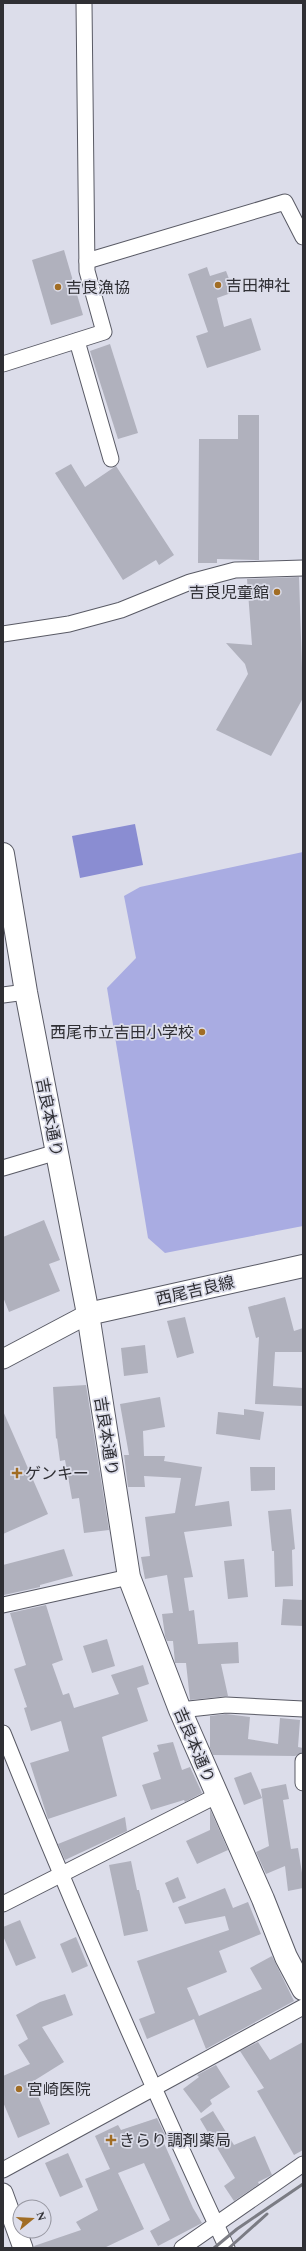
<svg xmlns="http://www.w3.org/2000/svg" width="306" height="2251" font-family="Spectral,'Noto Sans JP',serif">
<rect width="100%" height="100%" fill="#dcddea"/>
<path fill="#a9ace2" d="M303,852V1226L165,1253L148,1238L107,988L136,958L124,896L140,887Z"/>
<path fill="#8a8dd2" d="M135,824L143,865L80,878L72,836Z"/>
<g fill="#b0b1bd">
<path d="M64,250L83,315L51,325L32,260Z"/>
<path d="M207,267L210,276L226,271L234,292L217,298L224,327L251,318L261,350L207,368L196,336L208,332L188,274Z"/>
<path d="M110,344L138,433L118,439L90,351Z"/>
<path d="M238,415H259V560L217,559V563H198L199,439H238Z"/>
<path d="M71,464L85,487L116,466L174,555L159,565L156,560L123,580L55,473Z"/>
<path d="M299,577L303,698L271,756L216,730L248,674L245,664L226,643L252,645L247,579Z"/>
<path d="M44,1220L60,1260L49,1264L60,1291L9,1312L3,1297V1237Z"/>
<path d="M285,1297L294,1331L303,1328V1352H275L273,1386L303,1388V1406L255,1404L259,1337L256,1338L248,1307Z"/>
<path d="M185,1317L194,1353L177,1358L167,1321Z"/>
<path d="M145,1345L148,1373L124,1376L121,1348Z"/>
<path d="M86,1385L109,1530L84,1533L79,1498L72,1499L65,1460L60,1461L57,1438L56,1439L53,1387Z"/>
<path d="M160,1397L165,1427L143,1431L144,1456H165L164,1461L202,1467L195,1506L229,1501L232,1526L184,1532L193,1577L184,1578L189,1611L194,1610L198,1644L238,1642L239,1663L221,1664L228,1696L190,1700L186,1663H175L173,1641H167L165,1636L162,1614L173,1613L167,1575L145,1579L141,1557L150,1556L145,1517L175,1513L181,1478L144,1476L145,1487H128L124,1455H129L120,1404Z"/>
<path d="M244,1409L264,1412L260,1440L216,1434L218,1412L244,1415Z"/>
<path d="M3,1411L48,1514L3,1534Z"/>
<path d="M250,1467H275V1490L251,1491Z"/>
<path d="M291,1509L295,1549L292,1550L293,1586L275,1587L274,1551H272L268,1511Z"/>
<path d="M64,1549L73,1576L40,1585V1587L4,1595L3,1565Z"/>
<path d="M244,1559L248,1597L228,1599L224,1561Z"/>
<path d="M283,1599L303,1600V1626L281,1625Z"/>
<path d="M46,1605L63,1660L52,1664L63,1695L69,1693L74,1708L119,1694L111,1675L143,1665L149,1684L137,1688L148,1721L102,1737L117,1796L48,1819L30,1763L69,1751L61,1721L31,1731L24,1708L27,1707L14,1669L26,1665L10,1613Z"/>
<path d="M107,1639L115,1666L92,1673L83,1646Z"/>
<path d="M226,1714L250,1717L248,1739L278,1744L280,1718L300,1720L298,1747L303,1748V1752L295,1756L213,1755L210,1748V1716Z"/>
<path d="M173,1742L182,1770L190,1767L202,1793L185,1802L184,1800L151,1810L142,1785L161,1779L153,1753L159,1751L157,1745Z"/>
<path d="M251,1772L262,1798L244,1805L234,1778Z"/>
<path d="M286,1784L289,1799L283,1800L291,1849L298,1848L303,1879V1888L288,1891L285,1866L266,1874L256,1852L269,1846L261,1789Z"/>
<path d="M210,1809L228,1850L197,1864L186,1841L210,1830Z"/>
<path d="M125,1817L127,1831L65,1860L58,1844Z"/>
<path d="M131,1861L137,1890H139L148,1931L124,1936L109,1865Z"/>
<path d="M178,1877L186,1898L173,1903L165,1883Z"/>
<path d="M225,1888L233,1908L248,1902L261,1934L219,1951L227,1972L187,1988L199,2016L262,1989L250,1968L272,1956L294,2001L206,2049L194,2019L147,2039L139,2019L155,2013L137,1961L229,1930L225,1916L185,1924L178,1907Z"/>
<path d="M20,1920L36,1958L16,1966L3,1936V1927Z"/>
<path d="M76,1937L88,1966L72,1973L60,1944Z"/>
<path d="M65,1994L73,2015L42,2027L64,2062L32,2082L50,2124L18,2138L3,2102V2076L30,2064L18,2045L28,2039L16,2015L40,2002Z"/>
<path d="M258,2042L270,2060L303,2042V2150L294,2155L257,2091L264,2088L240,2051Z"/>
<path d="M216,2065L230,2087L210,2100L212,2104L201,2113L183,2089L199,2077L197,2075Z"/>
<path d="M213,2111L234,2145L255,2136L272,2175L258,2182L259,2184L234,2201L224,2186L235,2178L200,2119Z"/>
<path d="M157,2118L167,2139L163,2141L193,2208L202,2223L158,2246L150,2231L170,2220L144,2163L118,2173L144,2229L104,2248H35L34,2246L81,2230L76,2222L98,2210L85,2179L110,2169L95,2136L118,2125L121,2130Z"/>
<path d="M68,2153L83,2187L60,2197L45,2163Z"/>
</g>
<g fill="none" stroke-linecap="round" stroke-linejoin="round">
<g stroke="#595a65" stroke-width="17">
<g id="minor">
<path d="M87,261L285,202L303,237"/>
<path d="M77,341L111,459"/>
<path d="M3,364L104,332L87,271L84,3"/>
<path d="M3,634L69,624L121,610L190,582L235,570L303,568"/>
<path d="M3,995L26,992"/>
<path d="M3,1168L57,1152"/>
<path d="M3,1605L129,1577"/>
<path d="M180,1710L226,1705L303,1709"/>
<path d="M3,1733C73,1907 148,2078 227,2248"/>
<path d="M303,1761V1783"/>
<path d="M3,1904L216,1796"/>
<path d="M3,2170L303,2007"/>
<path d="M182,2248L303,2164"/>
</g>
</g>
<g stroke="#595a65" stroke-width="21">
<g id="tertiary">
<path d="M3,1359L88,1314"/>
<path d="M3,2193L23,2248"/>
</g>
</g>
<g stroke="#595a65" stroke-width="24">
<path id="primary" d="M88,1314L303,1266"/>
</g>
<g stroke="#595a65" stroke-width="24">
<path id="trunk" d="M3,854L26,992L88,1314L129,1577L180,1710L263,1899L286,1957L303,1989"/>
</g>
<use href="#minor" stroke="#fff" stroke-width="15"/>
<use href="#tertiary" stroke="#fff" stroke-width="19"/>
<use href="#primary" stroke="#fff" stroke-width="22"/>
<use href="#trunk" stroke="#fff" stroke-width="22"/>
<g stroke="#7b7c84" stroke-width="3">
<path d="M214,2248L237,2229L303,2184"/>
<path d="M229,2248L267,2214"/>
</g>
</g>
<g fill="#a16d24" stroke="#dcddea" stroke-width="1.5">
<circle cx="218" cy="285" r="4"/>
<circle cx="58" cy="287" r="4"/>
<circle cx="277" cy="592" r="4"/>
<circle cx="202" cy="1032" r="4"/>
<path d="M15 1467h4v4h4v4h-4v4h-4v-4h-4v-4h4z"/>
<circle cx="19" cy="2089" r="4"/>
<path d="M109 2134h4v4h4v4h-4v4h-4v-4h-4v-4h4z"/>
</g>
<g text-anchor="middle" stroke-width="3.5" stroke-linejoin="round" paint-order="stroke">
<g font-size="16" fill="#2f2f34" stroke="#dcddea" text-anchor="start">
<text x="226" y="291">吉田神社</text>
<text x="66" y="293">吉良漁協</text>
<text x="269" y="598" text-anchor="end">吉良児童館</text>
<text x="194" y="1038" text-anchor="end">西尾市立吉田小学校</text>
<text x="25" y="1479">ゲンキー</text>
<text x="27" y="2095">宮崎医院</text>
<text x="119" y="2146">きらり調剤薬局</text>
</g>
<g font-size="16" fill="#2f2f34" stroke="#dcddea">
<text transform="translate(50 1117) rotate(79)" y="6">吉良本通り</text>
<text transform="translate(195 1290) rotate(-13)" y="6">西尾吉良線</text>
<text transform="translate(107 1436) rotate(81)" y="6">吉良本通り</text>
<text transform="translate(195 1745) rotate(67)" y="6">吉良本通り</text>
</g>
</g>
<rect width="306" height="2251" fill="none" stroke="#2f2f34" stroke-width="8"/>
<g transform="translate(32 2219) rotate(72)"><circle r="19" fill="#dcddea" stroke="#9797a1"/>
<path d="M0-3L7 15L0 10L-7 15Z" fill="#a16d24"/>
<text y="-6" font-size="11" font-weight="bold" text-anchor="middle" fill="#2f2f34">N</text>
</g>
</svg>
